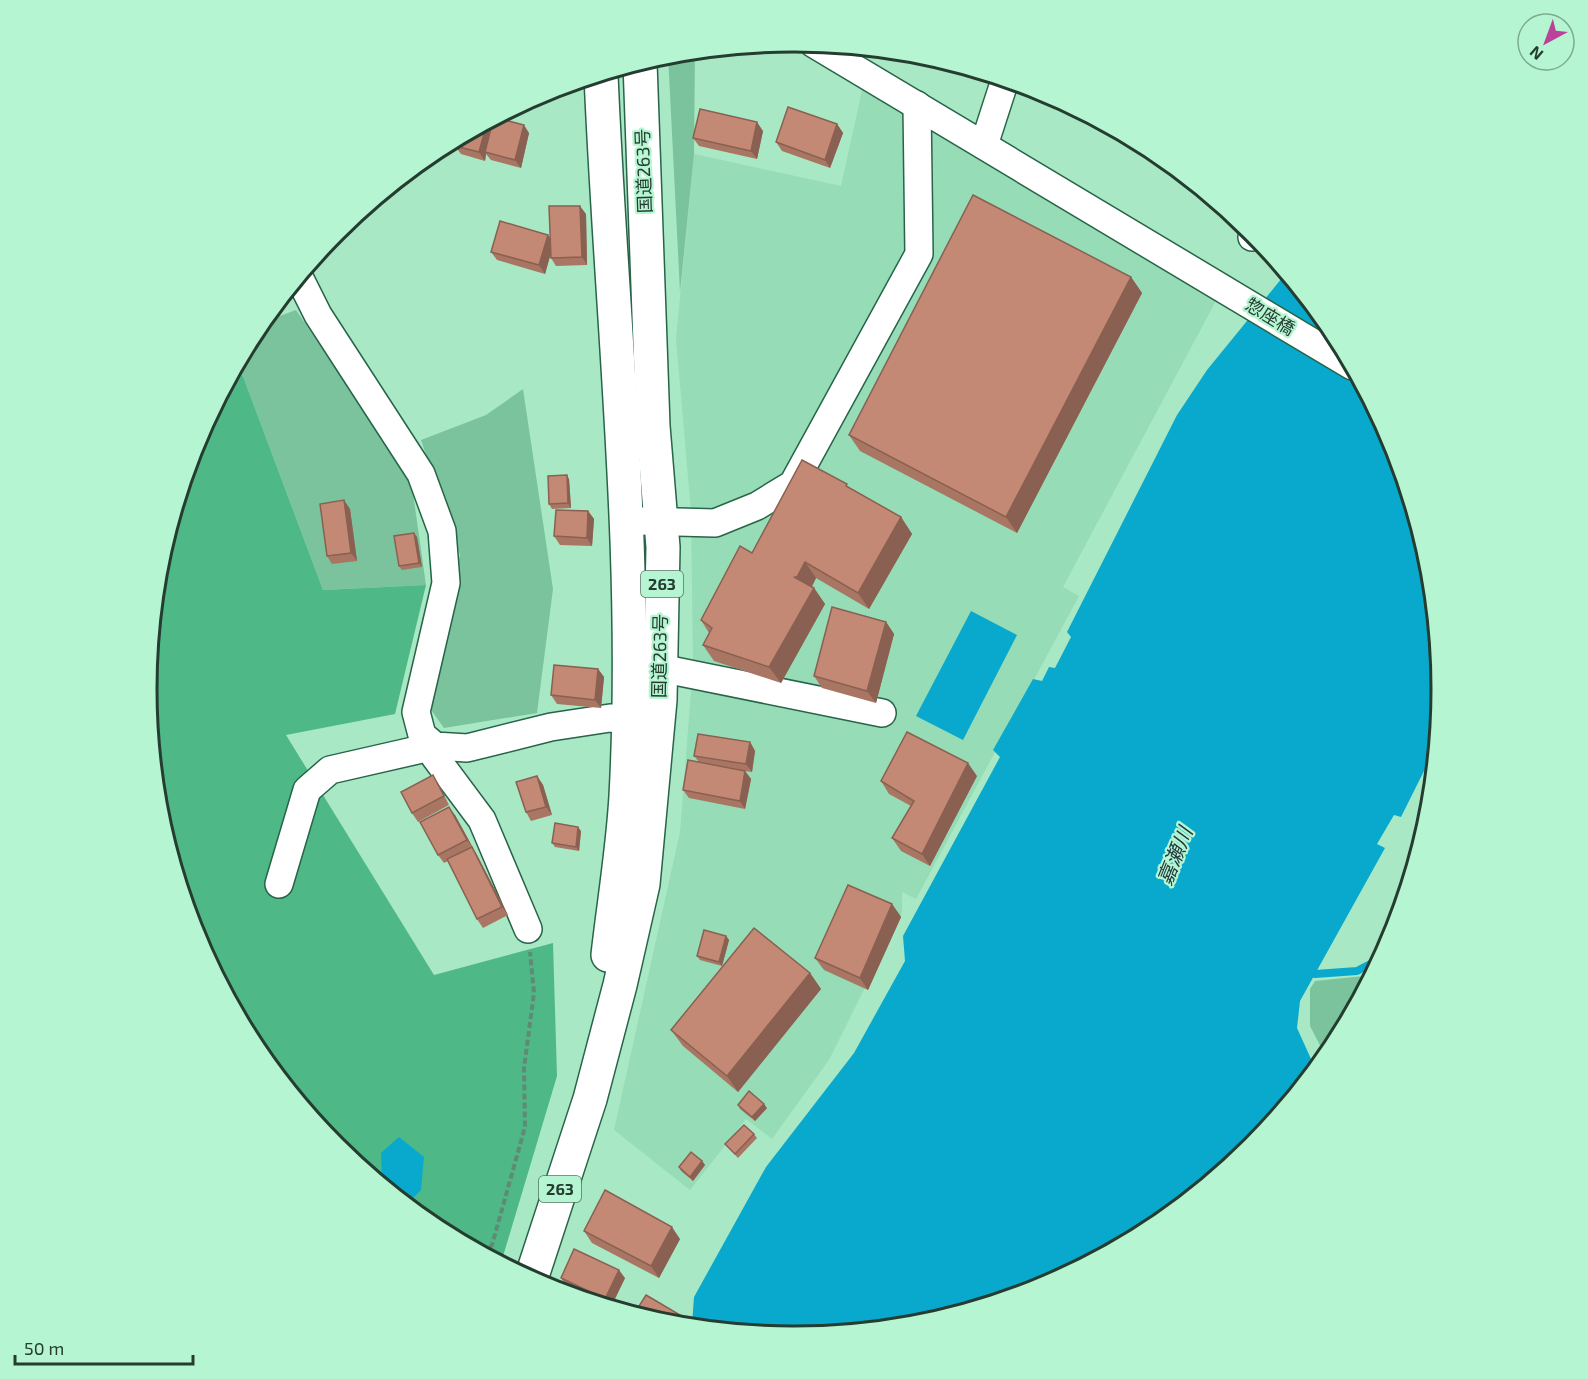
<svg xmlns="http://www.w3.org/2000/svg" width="1588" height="1379" font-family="'Exo 2','Noto Sans JP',sans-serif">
<rect width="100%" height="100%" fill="#a9e8c5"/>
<path fill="#96dcb6" d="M863,86L1217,299L1063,587L1079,596L916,899L902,892V913L829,1060L772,1139L746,1119L690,1190L614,1130L680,832L693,666L691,511L676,339L694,154L841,186Z"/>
<g fill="#7ac39d">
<path d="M695,52L694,154L680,292L668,54Z"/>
<path d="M296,310L411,479L426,585L323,590L238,363L261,323Z"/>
<path d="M523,389L553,589L537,713L444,728L426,703L460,555L421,440L486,415Z"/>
<path d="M1373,973L1332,1050L1326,1057L1310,1026V989L1315,981L1364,976Z"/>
</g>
<path fill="#4fb887" d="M238,363L323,590L426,585L395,714L286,735L434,975L553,943L557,1076L501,1263L434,1228L336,1147L255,1049L196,937L159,815L147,689L159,563L196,441Z"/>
<g fill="#09a9cd">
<path d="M1286,273L1333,330L1392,442L1429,564L1441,690L1435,759L1429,761L1401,817L1394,815L1377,844L1385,848L1300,1001L1297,1028L1316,1070L1252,1148L1153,1228L1041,1288L920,1325L794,1337L690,1327L692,1324L694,1297L766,1167L854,1053L905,961L903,936L1000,757L993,750L1033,679L1042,681L1049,667L1055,668L1071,637L1067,632L1177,415L1207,370Z"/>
<path d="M971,611L1017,635L963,740L916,716Z"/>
<path d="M399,1137L424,1157L421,1190L412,1199L382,1185L381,1153Z"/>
</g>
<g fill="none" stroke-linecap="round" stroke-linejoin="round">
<g stroke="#09a9cd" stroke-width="8">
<path d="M1430,761L1434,769"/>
<path d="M1315,974L1357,971L1380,959"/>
</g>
<g stroke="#276448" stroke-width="30">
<g id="minor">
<path d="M814,44L1352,366"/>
<path d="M984,145L1005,80"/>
<path d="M1252,237L1254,234"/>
<path d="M299,277L318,315L421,474L442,531L446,583L416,712L422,735L435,746L467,748L551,727L610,718L628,720"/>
<path d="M640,521L715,523L757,506L793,484L919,254L917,105"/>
<path d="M660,668L882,713"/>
<path d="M279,884L307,790L330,770L435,746V757L482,820L528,929"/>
</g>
</g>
<g stroke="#276448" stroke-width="36">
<g id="highway">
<path d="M601,75C611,315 639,555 626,796C623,849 614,902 608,955"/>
<path d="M531,1279L590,1099L620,985L643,884L660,700L663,547L653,426L640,63"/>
</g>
</g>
<path stroke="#608a73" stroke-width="4" stroke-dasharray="6 3" stroke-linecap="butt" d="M484,1254L492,1245L525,1127L524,1068L534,993L530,952"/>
<use href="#minor" stroke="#fff" stroke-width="27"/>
<use href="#highway" stroke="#fff" stroke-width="33"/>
</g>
<g fill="#a97664">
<path d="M493,121L529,133L521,168L491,160L486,154L485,161L461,154L455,146Z"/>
<path d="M837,124L843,133L830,168L782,151L776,142Z"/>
<path d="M763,131L757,159L699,146L693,138Z"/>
<path d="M586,214L587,265L556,266L551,258L550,255L545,274L497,260L491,252L548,235L550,238Z"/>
<path d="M1131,277L1142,293L1017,533L860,451L849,435Z"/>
<path d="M569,479L571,508L552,509L549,504Z"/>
<path d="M850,488L901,517L912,534L869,609L816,578L812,587L814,588L825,604L781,683L714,661L703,645L709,633L701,620L752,553Z"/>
<path d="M350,509L357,561L332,564L327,556Z"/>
<path d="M588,511L594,519L592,546L560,545L554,536Z"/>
<path d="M417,537L422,567L402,570L399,566Z"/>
<path d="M886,622L894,634L876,703L822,688L814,676Z"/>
<path d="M598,669L604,677L601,708L557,704L551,695Z"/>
<path d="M750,742L755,751L752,772L745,771L751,779L745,809L689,798L683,790L699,762L694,756Z"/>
<path d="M537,776L543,785L552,815L531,821L526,812Z"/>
<path d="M977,776L930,866L901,851L892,838L911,806L889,794L881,781Z"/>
<path d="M438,783L449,805L418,822L412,813Z"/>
<path d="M455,815L473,848L477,855L508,915L483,928L477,919L448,861L444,863L438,855Z"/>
<path d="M581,831L579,851L555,847L552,843Z"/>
<path d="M892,904L901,917L868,990L824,970L815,958Z"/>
<path d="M726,936L729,940L722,966L700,960L697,956Z"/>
<path d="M810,973L821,989L738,1092L683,1046L671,1030Z"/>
<path d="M738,1105L767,1108L755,1121L740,1109Z"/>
<path d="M754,1134L757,1138L738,1158L725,1144Z"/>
<path d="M702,1161L705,1165L693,1181L681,1171L679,1167Z"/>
<path d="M584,1231L680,1239L659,1278L592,1243Z"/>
<path d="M561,1278H625L611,1307L566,1286Z"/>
</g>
<g fill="#896051">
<path d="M492,120L495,124L485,152L486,154L485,161L479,152L487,123Z"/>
<path d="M757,122L763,131L757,159L751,151Z"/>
<path d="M837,124L843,133L830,168L825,160Z"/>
<path d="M524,125L529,133L521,168L515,160Z"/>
<path d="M580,206L586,214L587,265L582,257Z"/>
<path d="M548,235L554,243L545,274L539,265Z"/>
<path d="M1131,277L1142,293L1017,533L1006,517Z"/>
<path d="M567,475L569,479L571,508L568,503Z"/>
<path d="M344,500L350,509L357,561L351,553Z"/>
<path d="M588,511L594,519L592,546L587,538Z"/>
<path d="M901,517L912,534L869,609L858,593Z"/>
<path d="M414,533L417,537L422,567L419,563Z"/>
<path d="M805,562L816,578L808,593L797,577Z"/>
<path d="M814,588L825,604L781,683L769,667Z"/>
<path d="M886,622L894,634L876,703L867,691Z"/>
<path d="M598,669L604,677L601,708L595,700Z"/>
<path d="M750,742L755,751L752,772L746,764Z"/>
<path d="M968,763L977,776L930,866L922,854Z"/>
<path d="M745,771L751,779L745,809L740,801Z"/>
<path d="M537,776L543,785L552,815L546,807Z"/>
<path d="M449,807L455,815L473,848L467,840Z"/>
<path d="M578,827L581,831L579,851L576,847Z"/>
<path d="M472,847L477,855L508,915L502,907Z"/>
<path d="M892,904L901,917L868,990L860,978Z"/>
<path d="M726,936L729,940L722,966L719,962Z"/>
<path d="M810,973L821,989L738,1092L727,1076Z"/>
<path d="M764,1104L767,1108L755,1121L752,1117Z"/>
<path d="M702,1161L705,1165L693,1181L690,1177Z"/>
<path d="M672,1227L680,1239L659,1278L651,1266Z"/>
<path d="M619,1270L625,1278L611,1307L605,1299Z"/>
<path d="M680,1315L686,1324L684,1326L674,1325Z"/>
</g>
<g fill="#c48974" stroke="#896051" stroke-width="1.5">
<path d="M788,107L837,124L825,160L776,142Z"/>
<path d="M700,109L757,122L751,151L693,138Z"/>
<path d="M497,118L524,125L515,160L485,152L493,120Z"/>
<path d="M487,123L479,152L455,146L457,139Z"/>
<path d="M973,195L1131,277L1006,517L849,435Z"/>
<path d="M549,206H580L582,257L551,258Z"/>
<path d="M500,221L548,235L539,265L491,252Z"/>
<path d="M802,460L847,484L846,486L901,517L858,593L805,562L797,577H794L814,588L769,667L703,645L712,628L701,620L740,546L752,553Z"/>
<path d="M567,475L568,503L549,504L548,476Z"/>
<path d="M344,500L351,553L327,556L320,504Z"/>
<path d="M556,510L588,511L587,538L554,536Z"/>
<path d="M414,533L419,563L399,566L394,536Z"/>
<path d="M832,607L886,622L867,691L814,676Z"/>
<path d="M554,665L598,669L595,700L551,695Z"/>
<path d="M907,732L968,763L922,854L892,838L914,801L881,781Z"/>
<path d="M698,734L750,742L746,764L694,756Z"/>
<path d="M688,760L745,771L740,801L683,790Z"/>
<path d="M433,775L444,796L412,813L401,792Z"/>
<path d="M537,776L546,807L526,812L516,782Z"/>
<path d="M449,807L467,840L438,855L420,822Z"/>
<path d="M555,823L578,827L576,847L552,843Z"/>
<path d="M472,847L502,907L477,919L447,859Z"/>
<path d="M848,885L892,904L860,978L815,958Z"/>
<path d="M754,928L810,973L727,1076L671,1030Z"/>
<path d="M704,930L726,936L719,962L697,956Z"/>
<path d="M749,1091L764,1104L752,1117L738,1105Z"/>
<path d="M744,1125L754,1134L735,1154L725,1144Z"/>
<path d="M691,1152L702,1161L690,1177L679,1167Z"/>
<path d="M605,1190L672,1227L651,1266L584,1231Z"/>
<path d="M574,1249L619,1270L605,1299L561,1278Z"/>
<path d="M646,1295L680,1315L674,1325L667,1324L634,1314Z"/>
</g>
<g text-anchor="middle" stroke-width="4.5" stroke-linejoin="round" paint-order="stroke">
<g fill="#b6f5d2" stroke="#507461" stroke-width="1.5">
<rect x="641" y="571" width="42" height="26" rx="4.5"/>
<rect x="539" y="1176" width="42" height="26" rx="4.5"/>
</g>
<g font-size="16" font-weight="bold" fill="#243d30">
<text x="662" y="590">263</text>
<text x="560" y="1195">263</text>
</g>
<g font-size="18" fill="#243d30" stroke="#b6f5d2">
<text transform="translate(644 171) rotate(-92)" y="6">国道263号</text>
<text transform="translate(1270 317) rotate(31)" y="6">惣座橋</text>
<text transform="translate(660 656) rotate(-89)" y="6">国道263号</text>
</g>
<g font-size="20" font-style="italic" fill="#22383f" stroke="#b6f5d2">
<text transform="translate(1175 856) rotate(-68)" y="7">嘉瀬川</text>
</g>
</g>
<path d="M0 0H1588V1379H0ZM157 689a637 637 0 1 1 1274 0a637 637 0 1 1-1274 0Z" fill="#b6f5d2" fill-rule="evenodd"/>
<path fill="none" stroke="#243d30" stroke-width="3" d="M157 689a637 637 0 1 1 1274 0a637 637 0 1 1-1274 0Z"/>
<g transform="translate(1546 42) rotate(221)"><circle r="28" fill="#b6f5d2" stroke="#7cab91" stroke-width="1.5"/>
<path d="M0-4.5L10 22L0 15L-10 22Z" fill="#ba4399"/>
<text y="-9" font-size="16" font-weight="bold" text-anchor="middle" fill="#243d30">N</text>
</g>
<path d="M15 1355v9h178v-9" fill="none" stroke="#243d30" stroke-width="3"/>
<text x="24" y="1355" font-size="18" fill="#243d30" stroke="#b6f5d2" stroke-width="4.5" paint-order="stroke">50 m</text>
</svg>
